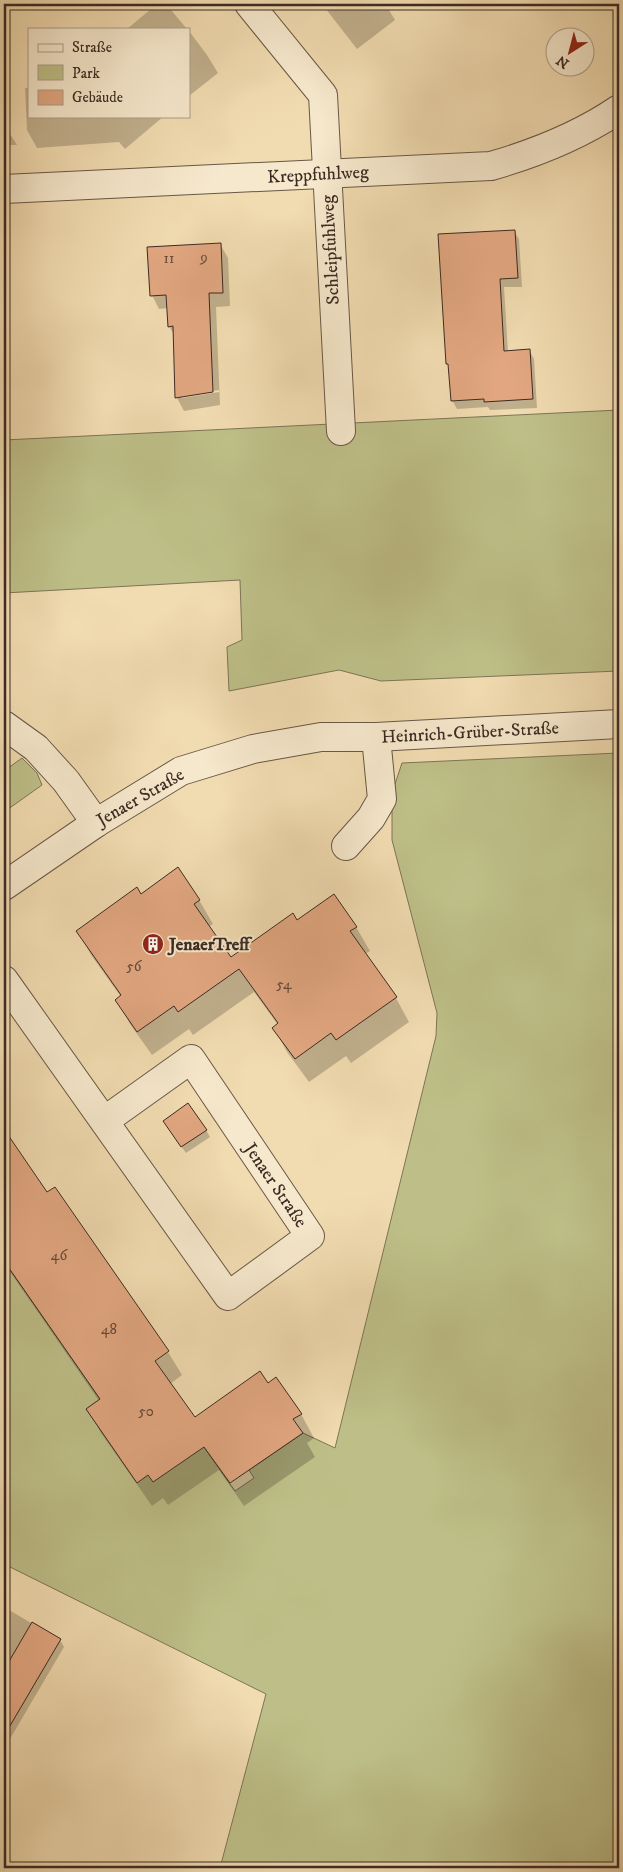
<svg xmlns="http://www.w3.org/2000/svg" width="623" height="1872" font-family="'IM FELL DW Pica',serif">
<rect width="100%" height="100%" fill="#f1dbb0"/>
<filter id="stains"><feTurbulence type="fractalNoise" baseFrequency=".004" numOctaves="4"/><feColorMatrix values="0 0 0 0 .2 0 0 0 0 .09 0 0 0 0 .02 0 0 0 .5 -.17"/></filter>
<radialGradient id="worn" r=".72"><stop offset=".6" stop-color="#630" stop-opacity="0"/><stop offset="1" stop-color="#630" stop-opacity=".3"/></radialGradient>
<g fill="#bebf88" stroke="#7d7556">
<path d="M619,410V671L381,681L339,670L229,691L227,647L242,640L240,580L4,593V440Z"/>
<path d="M619,753V1868H220L266,1694L4,1564V1261L100,1399L86,1409L137,1482L198,1439L235,1491L254,1478L249,1470L303,1433L335,1448L436,1036L437,1013L392,840V793L402,763Z"/>
<path d="M22,758L37,773L42,785L4,812V771Z"/>
</g>
<g fill="#0003" fill-rule="evenodd">
<path d="M157,4H166L187,29H127Z"/>
<path d="M322,4H388L386,5L395,20L357,49Z"/>
<path d="M189,31L207,55L218,73L189,96Z"/>
<path d="M25,88H29V116H164L125,149L119,142L37,148L27,130Z"/>
<path d="M4,128L10,134L17,145H4Z"/>
<path d="M514,231L519,239L522,287H504L508,352L529,350L534,359L537,408L490,410L488,407L457,409L452,400L450,368L447,363Z"/>
<path d="M220,244L228,258L230,306L216,307L220,405L184,411L177,398L174,335L169,326L168,308L159,309L152,295ZM219,390V392L182,398V396Z"/>
<path d="M141,895L199,900L213,924L208,927L231,959L297,921L356,927L370,951L365,954L396,998L409,1022L351,1063L346,1056L309,1082L287,1052L274,1028L278,1025L254,992L193,1035L189,1029L152,1055L130,1024L117,1000L121,997L91,955L78,931Z"/>
<path d="M168,1128L206,1130L210,1137L186,1153Z"/>
<path d="M10,1140L47,1194L54,1189L168,1352L182,1375L170,1384L194,1418L268,1385L301,1414L314,1438L307,1443L315,1457L244,1506L219,1470L168,1505L163,1498L152,1506L101,1433L88,1409L99,1401L4,1263V1144Z"/>
<path d="M4,1607L60,1640L64,1647L4,1749Z"/>
</g>
<g fill="#e2a781" stroke="#3c2b23">
<path d="M515,230L518,278L500,279L504,351L530,349L533,399L484,402V399L451,401L448,364H446L438,234Z"/>
<path d="M221,243L223,293H209L213,392L175,398L173,326L168,327L166,295L150,296L147,247Z"/>
<path d="M178,867L200,900L194,904L231,957L293,913L297,920L334,894L357,927L350,931L397,997L336,1040L331,1033L295,1059L272,1028L278,1023L239,969L178,1012L174,1006L137,1032L115,1000L121,995L76,931L137,887L141,894Z"/>
<path d="M188,1103L207,1130L181,1147L163,1121Z"/>
<path d="M4,1129L47,1192L55,1187L169,1351L155,1361L195,1417L260,1371L268,1383L276,1377L302,1414L293,1419L303,1433L230,1483L204,1447L153,1482L148,1475L137,1483L86,1409L100,1399L4,1261Z"/>
<path d="M32,1622L61,1639L4,1736V1670Z"/>
</g>
<g fill="none" stroke-linecap="round" stroke-linejoin="round">
<g stroke="#695746" stroke-width="30">
<g id="minor">
<path d="M249,4L323,95L341,431"/>
<path d="M4,189L491,166C536,153 581,135 619,109"/>
<path d="M4,725L36,748L66,781L96,823"/>
<path d="M346,846L371,818L382,799L376,737"/>
<path d="M4,886L96,823L181,771L253,749L321,737H376L619,724"/>
<path d="M4,980L228,1296L310,1236L191,1059L104,1121"/>
</g>
</g>
<use href="#minor" stroke="#f6e8cc" stroke-width="28"/>
</g>
<defs>
<g id="building-disc" transform="scale(1.125)"><circle r="9.5" fill="#8f2418" stroke="#f6e8cc"/><path d="M-4-6H4V6H1V3H-1V6H-4ZM-2.5-4.3h1.7v1.8h-1.7ZM.8-4.3h1.7v1.8H.8ZM-2.5-1h1.7V.8h-1.7ZM.8-1h1.7V.8H.8Z" fill="#fff"/></g>
</defs>
<g fill-rule="evenodd">
<use href="#building-disc" x="153" y="944"/>
</g>
<g text-anchor="middle" stroke-width="4" stroke-linejoin="round" paint-order="stroke">
<g font-size="15" fill="#664a3a">
<text x="204" y="262">9</text>
<text x="169" y="263">11</text>
<text x="134" y="971">56</text>
<text x="284" y="989">54</text>
<text x="59" y="1260">46</text>
<text x="109" y="1334">48</text>
<text x="146" y="1416">50</text>
</g>
<g font-size="18" fill="#3c2b23" stroke="#f6e8cc">
<text transform="translate(318 174) rotate(-3)" y="6">Kreppfuhlweg</text>
<text transform="translate(330 250) rotate(-93)" y="6">Schleipfuhlweg</text>
<text transform="translate(470 732) rotate(-3)" y="6">Heinrich-Grüber-Straße</text>
<text transform="translate(140 797) rotate(-30)" y="6">Jenaer Straße</text>
<text transform="translate(276 1185) rotate(56)" y="6">Jenaer Straße</text>
</g>
<g font-size="18" font-weight="bold" fill="#3c2b23" stroke="#f6e8cc" text-anchor="start">
<text x="169" y="950">JenaerTreff</text>
</g>
</g>
<rect width="623" height="1872" fill="none" stroke="#f1dbb0" stroke-width="20"/>
<rect x="5" y="5" width="613" height="1862" fill="none" stroke="#3c2b23" stroke-width="2.5"/>
<rect x="10" y="10" width="603" height="1852" fill="none" stroke="#3c2b23"/>
<rect x="28" y="28" width="162" height="90" fill="#f6e8cc" stroke="#ac9c88"/>
<rect x="38" y="44" width="25" height="8" fill="#f6e8cc" stroke="#ac9c88"/>
<text x="72" y="52" font-size="15" fill="#3c2b23">Straße</text>
<rect x="38" y="65" width="25" height="15" fill="#bebf88" stroke="#ac9c88"/>
<text x="72" y="78" font-size="15" fill="#3c2b23">Park</text>
<rect x="38" y="90" width="25" height="15" fill="#e2a781" stroke="#ac9c88"/>
<text x="72" y="102" font-size="15" fill="#3c2b23">Gebäude</text>
<g transform="translate(570 52) rotate(216)"><circle r="24" fill="#f6e8cc" stroke="#ac9c88"/>
<path d="M0-4L9 19L0 12L-9 19Z" fill="#8f2418"/>
<text y="-8" font-size="14" font-weight="bold" text-anchor="middle" fill="#3c2b23">N</text>
</g>
<rect width="100%" height="100%" filter="url(#stains)"/>
<rect width="100%" height="100%" fill="url(#worn)"/>
</svg>
